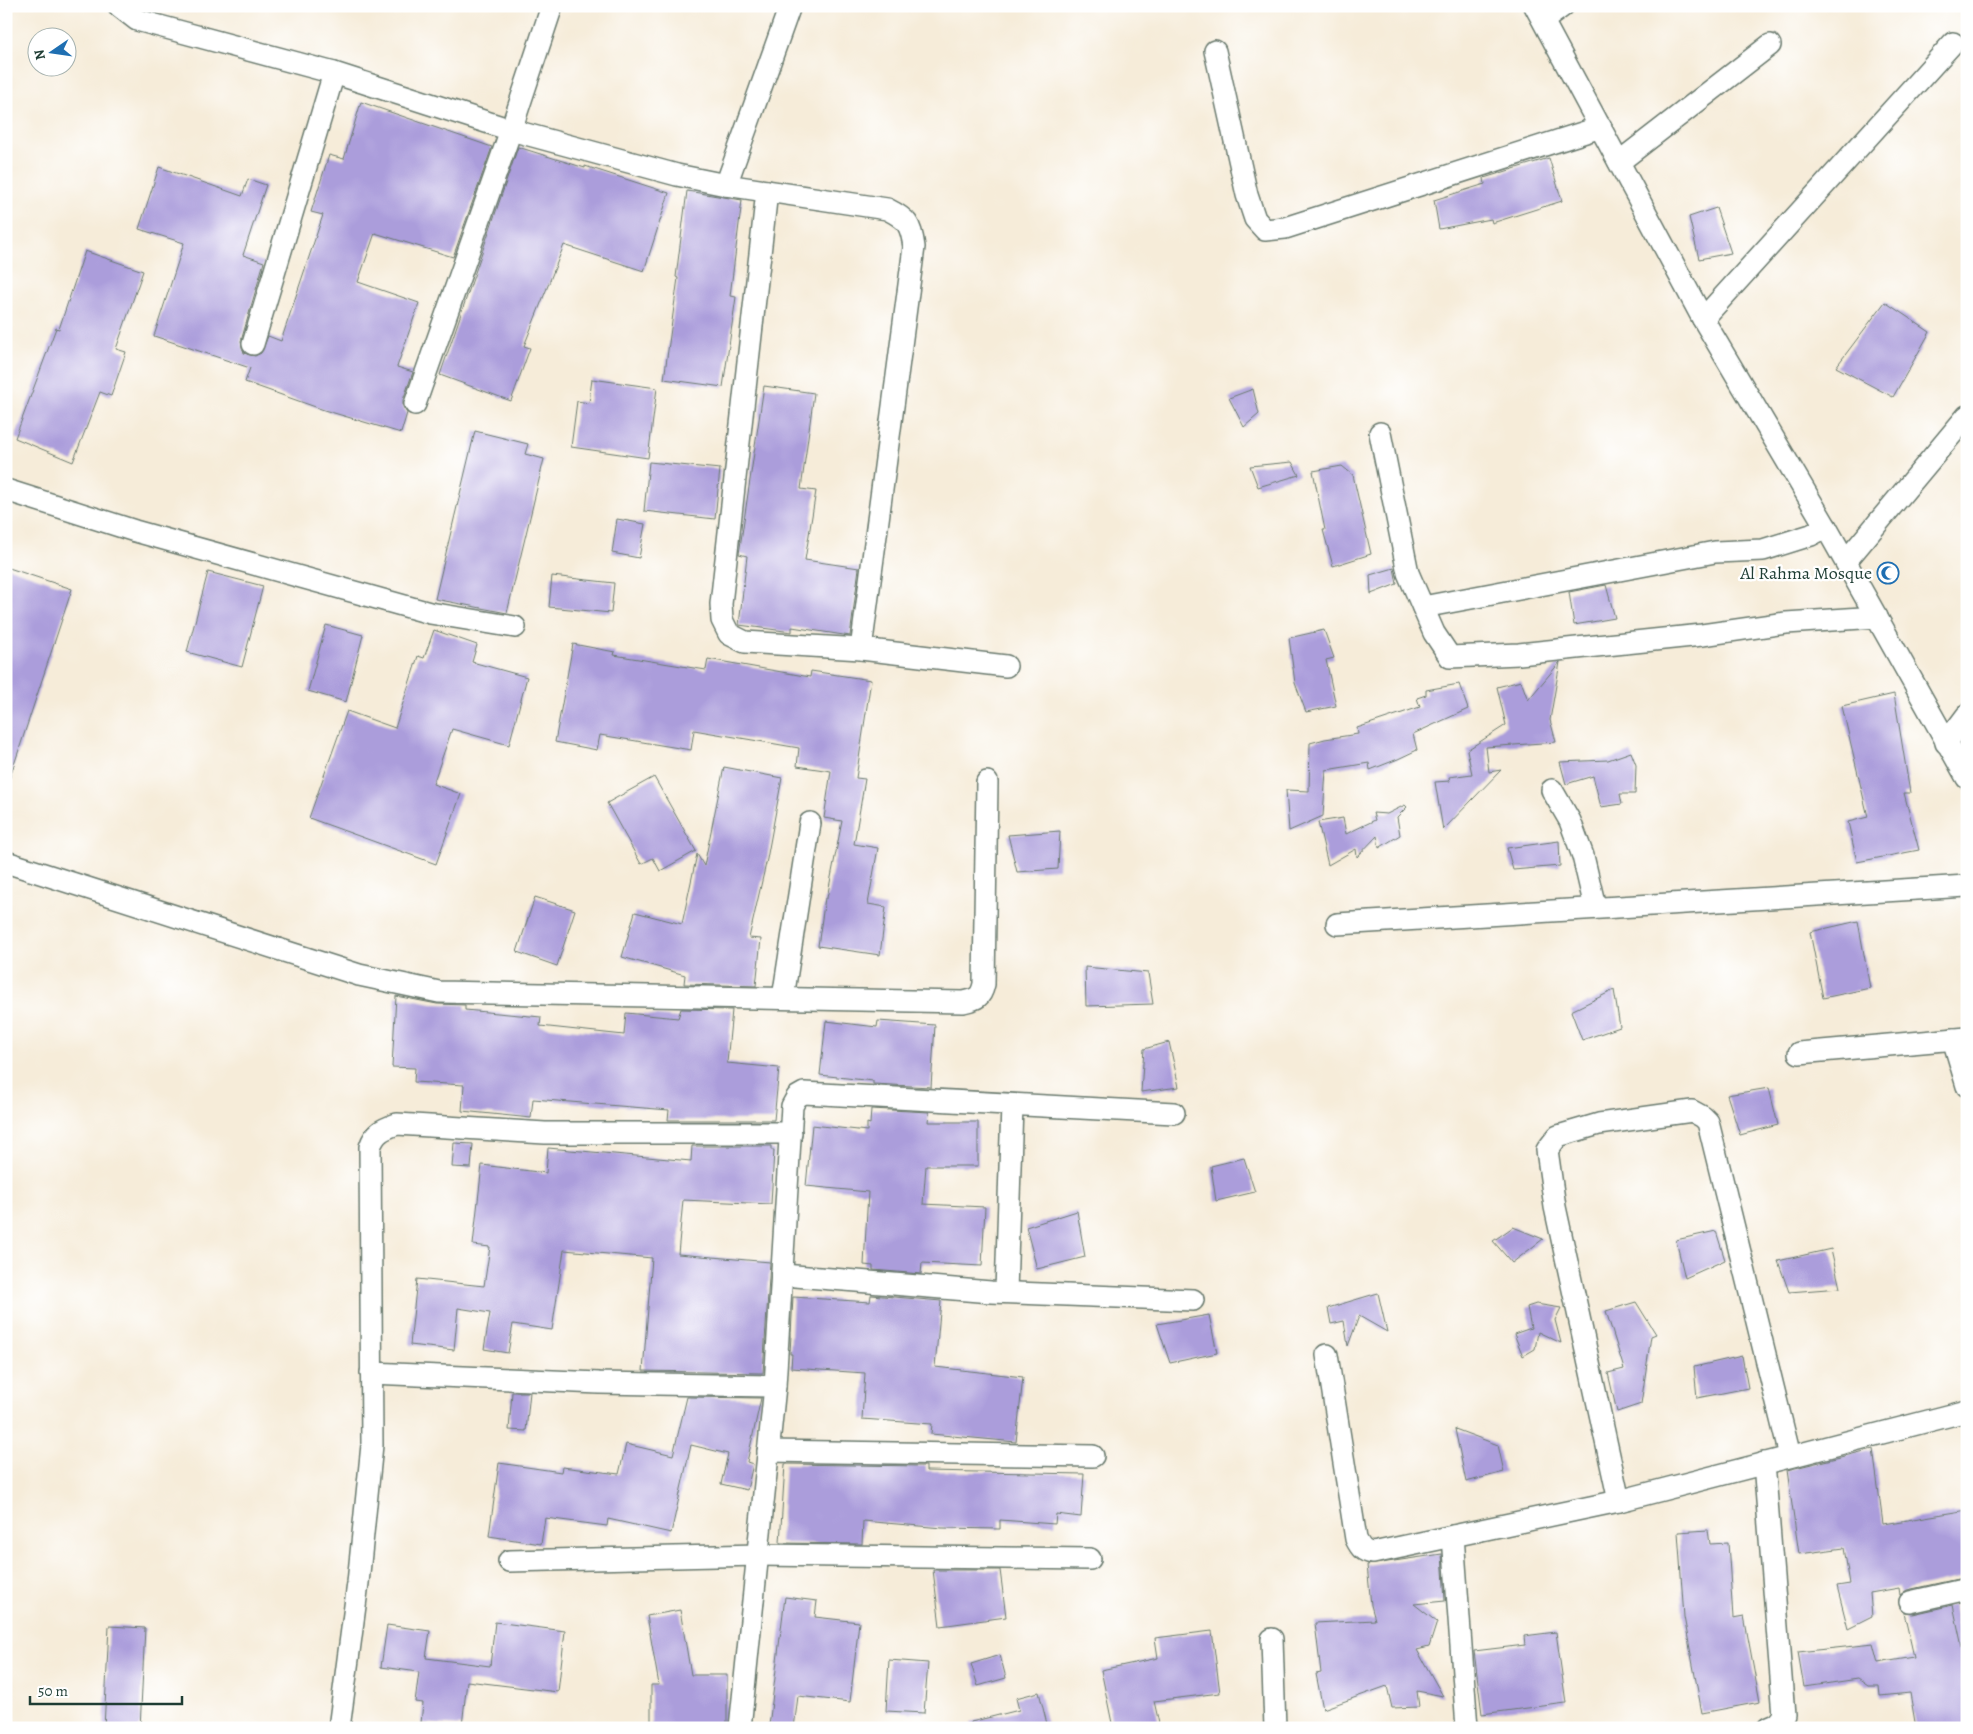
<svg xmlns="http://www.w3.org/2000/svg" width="1973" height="1734" font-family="Alegreya,serif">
<rect width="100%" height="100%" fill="#fff"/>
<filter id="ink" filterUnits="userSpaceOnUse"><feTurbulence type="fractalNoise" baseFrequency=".02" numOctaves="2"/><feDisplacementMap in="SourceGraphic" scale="10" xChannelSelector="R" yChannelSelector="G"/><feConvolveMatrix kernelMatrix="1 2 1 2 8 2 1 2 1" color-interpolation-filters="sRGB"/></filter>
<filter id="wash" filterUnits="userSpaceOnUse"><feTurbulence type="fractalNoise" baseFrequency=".0096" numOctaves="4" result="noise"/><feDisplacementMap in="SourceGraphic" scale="20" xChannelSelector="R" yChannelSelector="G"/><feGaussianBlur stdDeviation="1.12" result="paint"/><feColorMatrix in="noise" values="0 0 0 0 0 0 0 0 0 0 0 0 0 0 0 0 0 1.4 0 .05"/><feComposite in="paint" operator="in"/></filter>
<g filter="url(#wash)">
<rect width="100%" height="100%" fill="#f6ecd9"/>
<g id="blocks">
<g fill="#ab9ddb">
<path d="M361,102L492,147L453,257L375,233L358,282L419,303L397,367L413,372L403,400V407L407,413L401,433L324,410L245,382L250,368L154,336L184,243L139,229L159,167L242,196L248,179L266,185L243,255L264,262L241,341L244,353L255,356L261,353L268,336L281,341L323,215L311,212L329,155L344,159Z"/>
<path d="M518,147L585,168V166L669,193L644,271L564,245L524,346L530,348L511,401L440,375Z"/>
<path d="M1549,158L1562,201L1492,223L1491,219L1439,229L1434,200L1485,184L1484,178Z"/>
<path d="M687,191L742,200L730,296L736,297L723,387L664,379L678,278L676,277Z"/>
<path d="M1716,208L1731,253L1699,259L1689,217Z"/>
<path d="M85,251L143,271L116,349L126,352L111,396L100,392L73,462L15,438L56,328L59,329Z"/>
<path d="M1885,302L1930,332L1893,397L1836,367Z"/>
<path d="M592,379L657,388L648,458L571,447L577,401L589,403Z"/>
<path d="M764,386L814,393L801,489L816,491L805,560L859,568L850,636L792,627V632L739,625L747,556L739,554Z"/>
<path d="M1253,389L1259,414L1244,427L1229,398Z"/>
<path d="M475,431L528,444L525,454L544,459L507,613L435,599Z"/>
<path d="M649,462L720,469L715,519L644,511Z"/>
<path d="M1292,462L1299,475L1258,487L1250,466Z"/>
<path d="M1342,466L1353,475L1371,554L1333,566L1323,530H1325L1313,471Z"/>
<path d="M617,519L645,524L639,558L612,553Z"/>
<path d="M6,567L72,589L9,780L6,779Z"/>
<path d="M1394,568L1397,584L1371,594L1370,575Z"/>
<path d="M208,572L263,586L242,667L187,652Z"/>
<path d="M552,576L614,583L611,613L549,607Z"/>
<path d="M1606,585L1615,618L1574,625L1569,592Z"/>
<path d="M326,625L363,635L346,702L308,691Z"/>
<path d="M434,630L477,645L472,662L527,677L509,745L452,729L433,784L461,794L436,864L309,818L347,711L395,728L418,656L424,658Z"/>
<path d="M1324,630L1334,658L1326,660L1336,706L1306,712L1295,683L1289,638Z"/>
<path d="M573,644L615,652L614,655L706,670L708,659L810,677L811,671L871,680L856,778L865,779L854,844L878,848L868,904L886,907L880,955L818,946L825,898H827L842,821L824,818L831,771L797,766L799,748L694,730L691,750L600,735L597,750L555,742Z"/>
<path d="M1560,662L1550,720L1556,742L1486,747L1489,772L1501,770L1443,830L1435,782L1450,781L1449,777L1472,774L1467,750L1506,725L1497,687L1521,681L1528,700Z"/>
<path d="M1459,684L1468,709L1413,734L1417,750L1398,759L1370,770L1369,763L1326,770L1323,816L1289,831L1286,790L1309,791L1310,743L1325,739L1358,734L1357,728L1420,707L1417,698L1426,695V690Z"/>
<path d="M1894,694L1910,793H1904L1919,850L1857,862L1848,822L1868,817L1842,706Z"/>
<path d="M1631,752L1636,765L1635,794H1620L1622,804L1601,807L1593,776L1566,784L1560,762L1608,760Z"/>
<path d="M724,767L782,778L767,859L749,938L761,939L756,986L684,984L685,975L622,957L635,912L682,924L697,854L704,866Z"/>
<path d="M654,777L696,851L660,871L653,858L641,864L607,803Z"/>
<path d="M1405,805L1407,807L1397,817L1400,835L1379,848L1377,836L1357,857L1356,849L1328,865L1318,822L1343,818L1346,834L1375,820L1373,813L1387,814Z"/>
<path d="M1060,831L1058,869L1017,872L1008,835Z"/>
<path d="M1559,841L1560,866L1513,870L1507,848Z"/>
<path d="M535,897L575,910L557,966L517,952Z"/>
<path d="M1858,921L1870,988L1823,998L1810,932Z"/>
<path d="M1085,967L1148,973L1153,1004L1086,1006Z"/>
<path d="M1614,990L1620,1027L1582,1040L1571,1011Z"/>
<path d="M396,996L437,1004L465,1005V1010L541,1017L540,1026L624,1035L626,1013L678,1018L681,1009L732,1010L727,1063L779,1068L774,1120H668L669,1110L533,1099L531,1118L462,1111L464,1085L414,1082L415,1068L392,1067Z"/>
<path d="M826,1021L877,1027L878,1021L935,1025L931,1087L873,1084V1081L820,1075Z"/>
<path d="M1169,1042L1179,1087L1141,1092L1144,1049Z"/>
<path d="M1769,1088L1778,1125L1740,1135L1727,1095Z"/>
<path d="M871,1109L929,1112L928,1122H978V1166H926L923,1204L985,1207L982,1266L922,1263L921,1274L873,1270V1266L864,1265L868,1192L806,1186L812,1125L867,1131V1123L870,1124Z"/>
<path d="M454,1143L473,1144L471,1168L452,1167Z"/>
<path d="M692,1146H771V1150H774L771,1204L683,1200L678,1254L770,1262L763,1373L643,1371L652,1258L564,1250L552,1330L513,1324L508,1353L484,1349L490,1313L458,1308L454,1350L410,1345L417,1279L484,1286L490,1247L473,1245L482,1165L546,1173L548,1148L691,1161Z"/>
<path d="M1244,1158L1255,1192L1216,1201L1211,1166Z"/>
<path d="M1077,1211L1085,1257L1037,1269L1026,1227Z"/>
<path d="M1513,1227L1543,1239L1512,1263L1493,1241Z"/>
<path d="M1716,1231L1725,1260L1685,1278L1676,1240Z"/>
<path d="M1831,1249L1840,1288L1789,1292L1778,1261Z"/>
<path d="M1378,1293L1387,1332L1359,1316L1348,1346L1344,1321L1331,1324L1328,1308Z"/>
<path d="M871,1295L941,1301L935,1367L1023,1377L1016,1442L931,1434L932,1424L862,1419L865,1373L791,1368L792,1354H790L793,1297L870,1302Z"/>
<path d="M1636,1302L1656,1334L1651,1336L1641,1404L1617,1412L1608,1373L1624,1369L1606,1311Z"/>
<path d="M1536,1304L1561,1308L1555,1320L1561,1343L1538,1332L1535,1349L1523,1356L1514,1334L1531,1328L1527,1307Z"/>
<path d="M1209,1315L1217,1353L1170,1363L1157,1324Z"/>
<path d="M1742,1356L1748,1388L1697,1398L1694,1367Z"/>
<path d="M512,1392H530L526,1431L509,1430Z"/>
<path d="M687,1397L761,1398L747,1462L753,1464L747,1490L721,1484L728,1454L691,1445L671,1533L608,1519L607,1526L545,1518L541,1544L489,1536L499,1463L561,1472L562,1467L619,1474L626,1444L673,1455Z"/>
<path d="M1455,1429L1498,1445L1504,1472L1466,1482Z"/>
<path d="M1873,1449L1883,1524L1967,1510V1577L1907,1590L1900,1595L1899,1588L1870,1593L1872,1617L1848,1629L1837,1586L1850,1584L1844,1548L1799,1554L1787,1470Z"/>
<path d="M785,1464L919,1466H926V1471L1084,1474L1081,1517L1056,1514L1055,1524L1000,1520V1529L942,1528L863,1521L862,1544L780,1543Z"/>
<path d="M1708,1530L1710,1544L1728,1543L1733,1618L1744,1616L1760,1702L1702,1713L1684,1617L1678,1532Z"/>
<path d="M1442,1554L1445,1601L1414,1604L1437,1622L1429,1647L1417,1650L1443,1696L1417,1691L1419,1707L1392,1708L1387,1686L1323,1709L1316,1674L1321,1673L1315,1623L1375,1620L1371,1605L1367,1565Z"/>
<path d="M933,1570H1000L1006,1617L940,1626Z"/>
<path d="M785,1597L817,1601L815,1617L859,1622L850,1702L798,1696L794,1728L769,1726Z"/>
<path d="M1953,1605L1967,1670V1728H1916L1910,1693L1880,1696L1879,1686H1868L1858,1679L1804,1687L1798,1652L1873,1644L1878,1663L1914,1657L1904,1613L1913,1614Z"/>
<path d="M680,1610L691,1675H727V1728H651V1685H659L647,1616Z"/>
<path d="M495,1622L565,1631L558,1692L467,1681L462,1726L421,1723L423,1703L415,1702L419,1672L381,1667L387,1625L430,1631L426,1658L490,1666Z"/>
<path d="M109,1626L145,1628L140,1728H104Z"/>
<path d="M1212,1631L1220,1693L1154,1701L1160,1728H1113L1101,1670L1158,1658L1155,1638Z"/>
<path d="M1556,1632L1566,1703L1482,1714L1474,1651L1525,1645L1524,1636Z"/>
<path d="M1000,1655L1006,1678L978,1686L971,1664Z"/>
<path d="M889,1660L928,1663L924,1713L886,1711Z"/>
<path d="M1039,1692L1048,1728H972L971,1722L1019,1710L1016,1698Z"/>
</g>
</g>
</g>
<g filter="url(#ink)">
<use href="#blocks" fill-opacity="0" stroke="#6a7a6e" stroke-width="1"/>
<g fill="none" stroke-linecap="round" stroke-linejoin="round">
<g stroke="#6a7a6e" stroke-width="24">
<g id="street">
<path d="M119,6L137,20L334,73L511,130L677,175L726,185L887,209C907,219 911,224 914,247L861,649"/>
<path d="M1535,6L1703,319L1826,527L1967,778"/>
<path d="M1544,20L1563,6"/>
<path d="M1215,51L1247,195L1255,219L1265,230L1285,228L1601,127"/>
<path d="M1619,162L1770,45"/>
<path d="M726,185L790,6"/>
<path d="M767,191L721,604L722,620L729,634L745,642L861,649L1006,666"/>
<path d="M1703,319L1953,43"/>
<path d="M253,344L334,73"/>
<path d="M415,404L511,130L552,6"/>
<path d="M1380,433L1408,573L1434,633L1450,657L1519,654L1702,635L1786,623L1877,617"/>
<path d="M6,490L135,531L430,613L515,627"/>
<path d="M1846,561L1967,416"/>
<path d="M1423,607L1715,552L1763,550L1811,535L1826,527"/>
<path d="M1946,743L1967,715"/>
<path d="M1552,790L1570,821L1583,856L1595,907"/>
<path d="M6,862L359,975L439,992L963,1002C976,999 981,998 984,984L987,782"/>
<path d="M1337,924L1967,886"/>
<path d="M783,998L810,823"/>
<path d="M1953,1039L1967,1086"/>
<path d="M1799,1053L1967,1038"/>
<path d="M783,1275L991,1292L1193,1300"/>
<path d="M1006,1292L1012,1105"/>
<path d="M1327,1355L1356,1539C1360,1547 1363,1552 1373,1553L1453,1536"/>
<path d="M371,1373L599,1383L775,1386"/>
<path d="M768,1451L1093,1456"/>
<path d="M1764,1463L1784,1715L1777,1724L1768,1728"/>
<path d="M1619,1501L1555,1207L1547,1150L1558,1136L1599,1124L1692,1111L1703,1117L1708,1122L1790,1456"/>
<path d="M509,1561L758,1555L1090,1559"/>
<path d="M1910,1602L1967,1589"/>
<path d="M1272,1639L1275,1728"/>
<path d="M339,1728L358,1583L372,1445L370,1147C375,1132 383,1129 397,1124L545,1133H791"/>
<path d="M740,1728L775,1386L792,1106L797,1097L804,1093L1174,1113"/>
<path d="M1467,1728L1453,1536L1619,1501L1967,1411"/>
</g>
</g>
<use href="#street" stroke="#fff" stroke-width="21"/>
</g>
</g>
<defs>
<g id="mosque-ring" transform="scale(1.125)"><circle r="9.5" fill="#fff" stroke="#1f6fb2" stroke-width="1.5"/><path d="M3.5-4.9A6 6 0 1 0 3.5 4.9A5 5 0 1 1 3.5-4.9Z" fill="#1f6fb2"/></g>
</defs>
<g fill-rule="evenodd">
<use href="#mosque-ring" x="1888" y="573"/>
</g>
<g text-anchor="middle" stroke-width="4.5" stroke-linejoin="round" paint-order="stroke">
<g font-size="18" fill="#1f3d34" stroke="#fff" text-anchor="end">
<text x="1872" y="579">Al Rahma Mosque</text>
</g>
</g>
<rect width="1973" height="1734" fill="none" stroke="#fff" stroke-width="25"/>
<g transform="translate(52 52) rotate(257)"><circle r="24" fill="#ffffff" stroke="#a5b1ae"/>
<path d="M0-4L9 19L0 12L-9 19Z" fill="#1f6fb2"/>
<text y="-8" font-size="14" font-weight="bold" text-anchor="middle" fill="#1f3d34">N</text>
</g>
<path d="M30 1696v8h152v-8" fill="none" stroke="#1f3d34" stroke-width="2.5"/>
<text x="38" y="1696" font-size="15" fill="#1f3d34" stroke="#ffffff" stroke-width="4" paint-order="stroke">50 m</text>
</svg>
